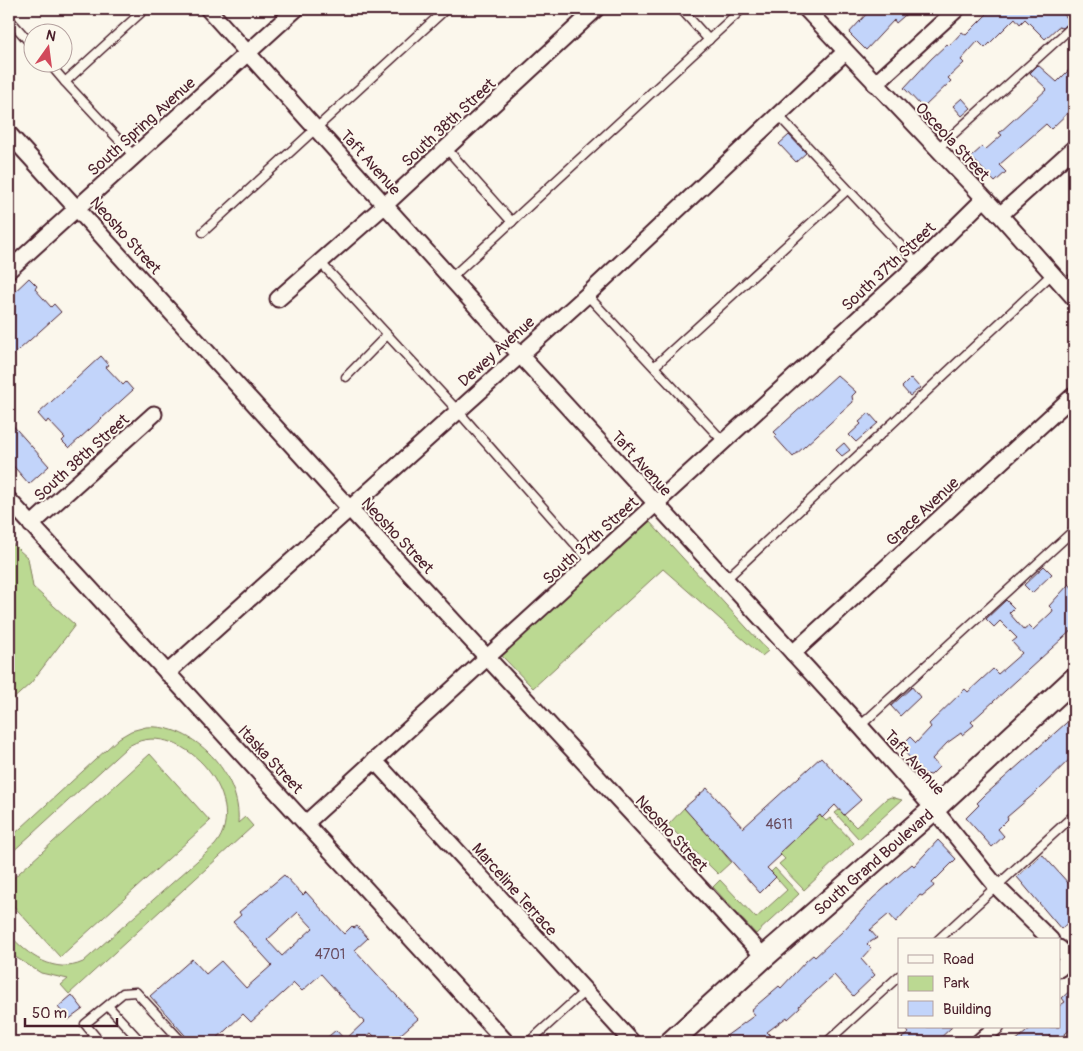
<svg xmlns="http://www.w3.org/2000/svg" width="1083" height="1051" font-family="Pangolin,sans-serif">
<rect width="100%" height="100%" fill="#fbf7ec"/>
<filter id="ink" filterUnits="userSpaceOnUse"><feTurbulence type="fractalNoise" baseFrequency=".02" numOctaves="2"/><feDisplacementMap in="SourceGraphic" scale="10" xChannelSelector="R" yChannelSelector="G"/><feConvolveMatrix kernelMatrix="1 2 1 2 8 2 1 2 1" color-interpolation-filters="sRGB"/></filter>
<g filter="url(#ink)">
<g fill="#bbd992" stroke="#827c5e">
<path d="M649,521L768,651L762,656L663,569L533,688L500,654L642,523Z"/>
<path d="M9,541L28,558L33,587L75,625L31,683L9,703Z"/>
<path d="M146,727C194,723 242,775 238,823L245,817L253,826L69,994L61,985L68,979L41,973L12,955L9,952V934C27,955 55,975 83,962L215,845C254,798 176,711 126,748L9,855V839L119,738L131,731Z"/>
<path d="M150,754L210,821L60,957L9,901V882Z"/>
<path d="M891,797L902,800L859,839L835,813L839,810L856,827L886,799Z"/>
<path d="M684,808L724,847L721,850L731,862L718,874L668,825Z"/>
<path d="M820,815L826,821L830,818L854,843L804,890L779,864L785,859L779,853Z"/>
<path d="M775,868L799,894L756,934L713,887L720,880L756,918L787,890L771,872Z"/>
</g>
<g fill="#c2d4fa" stroke="#4a1f2b" fill-rule="evenodd">
<path d="M871,9H912L896,23L894,20L866,50L849,33Z"/>
<path d="M992,9H1059L1070,21L1063,28L1058,27L1045,39L1025,19L1020,24L1015,18L985,48L978,41L961,60L964,63L948,78L951,81L923,108L904,88L931,59L947,44L949,46L962,32L966,35Z"/>
<path d="M1038,65L1057,82L1074,65V107L1051,129L1046,124L999,165L1006,172L995,182L971,157L982,147L985,150L1002,135L999,133L1047,89L1030,73Z"/>
<path d="M962,98L971,108L962,116L953,106Z"/>
<path d="M789,135L806,153L796,162L779,144Z"/>
<path d="M29,278L37,286L35,289L51,307L54,304L61,312L9,359V297Z"/>
<path d="M101,356L109,365L106,367L123,385L126,382L133,390L69,448L62,441L65,438L48,420L46,423L38,414Z"/>
<path d="M837,375L856,392L852,396L853,402L793,457L775,437L777,435L774,432Z"/>
<path d="M911,378L920,388L910,396L902,387Z"/>
<path d="M869,413L878,423L856,442L849,435L861,424L859,422Z"/>
<path d="M9,421L49,466L29,484L9,461Z"/>
<path d="M844,443L850,450L842,456L836,450Z"/>
<path d="M1044,566L1052,574L1032,593L1024,585Z"/>
<path d="M1069,584L1074,590V628L971,722L974,725L962,735L961,733L947,743L932,759L939,767L931,775L925,774L900,747L910,737L916,743L931,727L929,724L965,689L968,692L993,669L998,674L1022,653L1012,642L1017,638L1000,621L994,627L986,619L1006,600L1014,608L1009,613L1024,630L1029,626L1033,630L1052,612L1053,610L1049,606Z"/>
<path d="M912,687L920,697L900,716L891,706Z"/>
<path d="M1074,716V755L1035,793L1007,817L1008,819L998,829L1004,836L992,847L966,818L979,805L977,803L985,795Z"/>
<path d="M821,757L861,800L844,815L835,805L822,818L820,815L779,853L781,855L767,868L776,877L760,893L684,808L707,788L743,828Z"/>
<path d="M938,840L956,859L932,883L934,886L922,896L920,895L896,922L889,914L870,930L877,938L867,944L871,948L861,959L875,975L853,996L834,975L799,1006L800,1008L788,1019L787,1017L767,1032L771,1036L764,1042H718L755,1015L751,1010L779,986L781,988L806,961L813,955L815,957L843,931L873,898L912,864L914,866Z"/>
<path d="M1042,854L1070,885L1074,881V917L1061,929L1017,877Z"/>
<path d="M284,875L303,895L306,892L344,934L352,926L354,928L357,926L368,938L355,950L418,1019L392,1042H380L371,1033L360,1042H322L336,1030L345,1040L364,1022L321,974L302,991L294,983L251,1022L243,1014L213,1042H191L150,996L192,959L206,974L221,961L246,988L272,965L233,922L241,915L239,912ZM298,912L313,928L282,956L267,940Z"/>
<path d="M1074,987V1026L1056,1042L1050,1035L1043,1042H1014L1032,1027H1059V1006L1065,1002L1062,998Z"/>
<path d="M72,995L83,1009L68,1020L58,1007Z"/>
<path d="M904,1027H952L936,1042H896L909,1033Z"/>
</g>
<g fill="none" stroke-linecap="round" stroke-linejoin="round">
<g stroke="#4a1f2b" stroke-width="11">
<g id="lane">
<path d="M681,9L709,40"/>
<path d="M9,19L32,45"/>
<path d="M48,62L65,82"/>
<path d="M779,116L918,264"/>
<path d="M446,148L512,222"/>
<path d="M937,149L1074,25"/>
<path d="M134,156L65,82L145,9"/>
<path d="M203,232L446,9"/>
<path d="M320,262L457,410L591,562"/>
<path d="M452,277L742,9"/>
<path d="M1064,287L1074,277"/>
<path d="M587,295L722,440"/>
<path d="M655,366L847,190"/>
<path d="M346,377L387,335"/>
<path d="M725,580L1052,274"/>
<path d="M860,726L1074,530"/>
<path d="M938,940L1074,815"/>
<path d="M108,1006L141,1042"/>
<path d="M100,1042L85,1024L123,993L136,992L182,1042"/>
<path d="M529,1042L585,991"/>
<path d="M827,1042L899,976"/>
</g>
</g>
<g stroke="#4a1f2b" stroke-width="19">
<g id="street">
<path d="M208,9L519,354L860,726L934,809L996,886L1051,940"/>
<path d="M806,9L1000,215L1074,298"/>
<path d="M875,84L957,9"/>
<path d="M9,134L349,508L764,957"/>
<path d="M1000,215L1074,148"/>
<path d="M9,270L296,9"/>
<path d="M278,299L385,205L596,9"/>
<path d="M9,500L506,1042"/>
<path d="M31,525L154,414"/>
<path d="M793,653L1074,395"/>
<path d="M167,673L587,295L845,52"/>
<path d="M374,760L632,1042"/>
<path d="M306,823L918,264L984,199"/>
<path d="M1059,948L1074,964"/>
<path d="M1059,969L1074,955"/>
<path d="M979,1042L996,1027"/>
</g>
</g>
<g stroke="#4a1f2b" stroke-width="25">
<g id="secondary">
<path id="s1" d="M671,1042L764,957L934,809L1074,679"/>
</g>
</g>
<use href="#lane" stroke="#fbf7ec" stroke-width="8"/>
<use href="#street" stroke="#fbf7ec" stroke-width="15"/>
<use href="#secondary" stroke="#fbf7ec" stroke-width="21"/>
</g>
</g>
<g text-anchor="middle" stroke-width="4" stroke-linejoin="round" paint-order="stroke">
<g font-size="14" fill="#684c5f">
<text x="779" y="829">4611</text>
<text x="330" y="959">4701</text>
</g>
<g font-size="16" fill="#4a1f2b" stroke="#fbf7ec">
<text transform="translate(448 122) rotate(-43)" y="6">South 38th Street</text>
<text transform="translate(141 126) rotate(-42)" y="6">South Spring Avenue</text>
<text transform="translate(953 141) rotate(47)" y="6">Osceola Street</text>
<text transform="translate(371 162) rotate(48)" y="6">Taft Avenue</text>
<text transform="translate(126 235) rotate(48)" y="6">Neosho Street</text>
<text transform="translate(888 266) rotate(-43)" y="6">South 37th Street</text>
<text transform="translate(496 351) rotate(-42)" y="6">Dewey Avenue</text>
<text transform="translate(81 457) rotate(-42)" y="6">South 38th Street</text>
<text transform="translate(642 463) rotate(48)" y="6">Taft Avenue</text>
<text transform="translate(922 511) rotate(-43)" y="6">Grace Avenue</text>
<text transform="translate(398 535) rotate(47)" y="6">Neosho Street</text>
<text transform="translate(590 540) rotate(-42)" y="6">South 37th Street</text>
<text transform="translate(271 759) rotate(47)" y="6">Itaska Street</text>
<text transform="translate(915 762) rotate(48)" y="6">Taft Avenue</text>
<text transform="translate(672 833) rotate(47)" y="6">Neosho Street</text>
<text dy="6" stroke="none"><textPath href="#s1" startOffset="271">South Grand Boulevard</textPath></text>
<text transform="translate(515 889) rotate(48)" y="6">Marceline Terrace</text>
</g>
</g>
<rect width="1083" height="1051" fill="none" stroke="#fbf7ec" stroke-width="30"/>
<rect x="15" y="15" width="1053" height="1021" fill="none" stroke="#4a1f2b" stroke-width="2" filter="url(#ink)"/>
<rect x="898" y="938" width="162" height="90" fill="#fbf7ec" stroke="#b4a19f"/>
<rect x="908" y="955" width="25" height="8" fill="#fbf7ec" stroke="#b4a19f"/>
<text x="943" y="964" font-size="15" fill="#4a1f2b">Road</text>
<rect x="908" y="976" width="25" height="15" fill="#bbd992" stroke="#b4a19f"/>
<text x="943" y="988" font-size="15" fill="#4a1f2b">Park</text>
<rect x="908" y="1001" width="25" height="15" fill="#c2d4fa" stroke="#b4a19f"/>
<text x="943" y="1014" font-size="15" fill="#4a1f2b">Building</text>
<g transform="translate(48 48) rotate(14)"><circle r="24" fill="#fbf7ec" stroke="#b4a19f"/>
<path d="M0-4L9 19L0 12L-9 19Z" fill="#d1495b"/>
<text y="-8" font-size="14" font-weight="bold" text-anchor="middle" fill="#4a1f2b">N</text>
</g>
<path d="M25 1018v8h92v-8" fill="none" stroke="#4a1f2b" stroke-width="2.5"/>
<text x="32" y="1018" font-size="15" fill="#4a1f2b" stroke="#fbf7ec" stroke-width="4" paint-order="stroke">50 m</text>
</svg>
